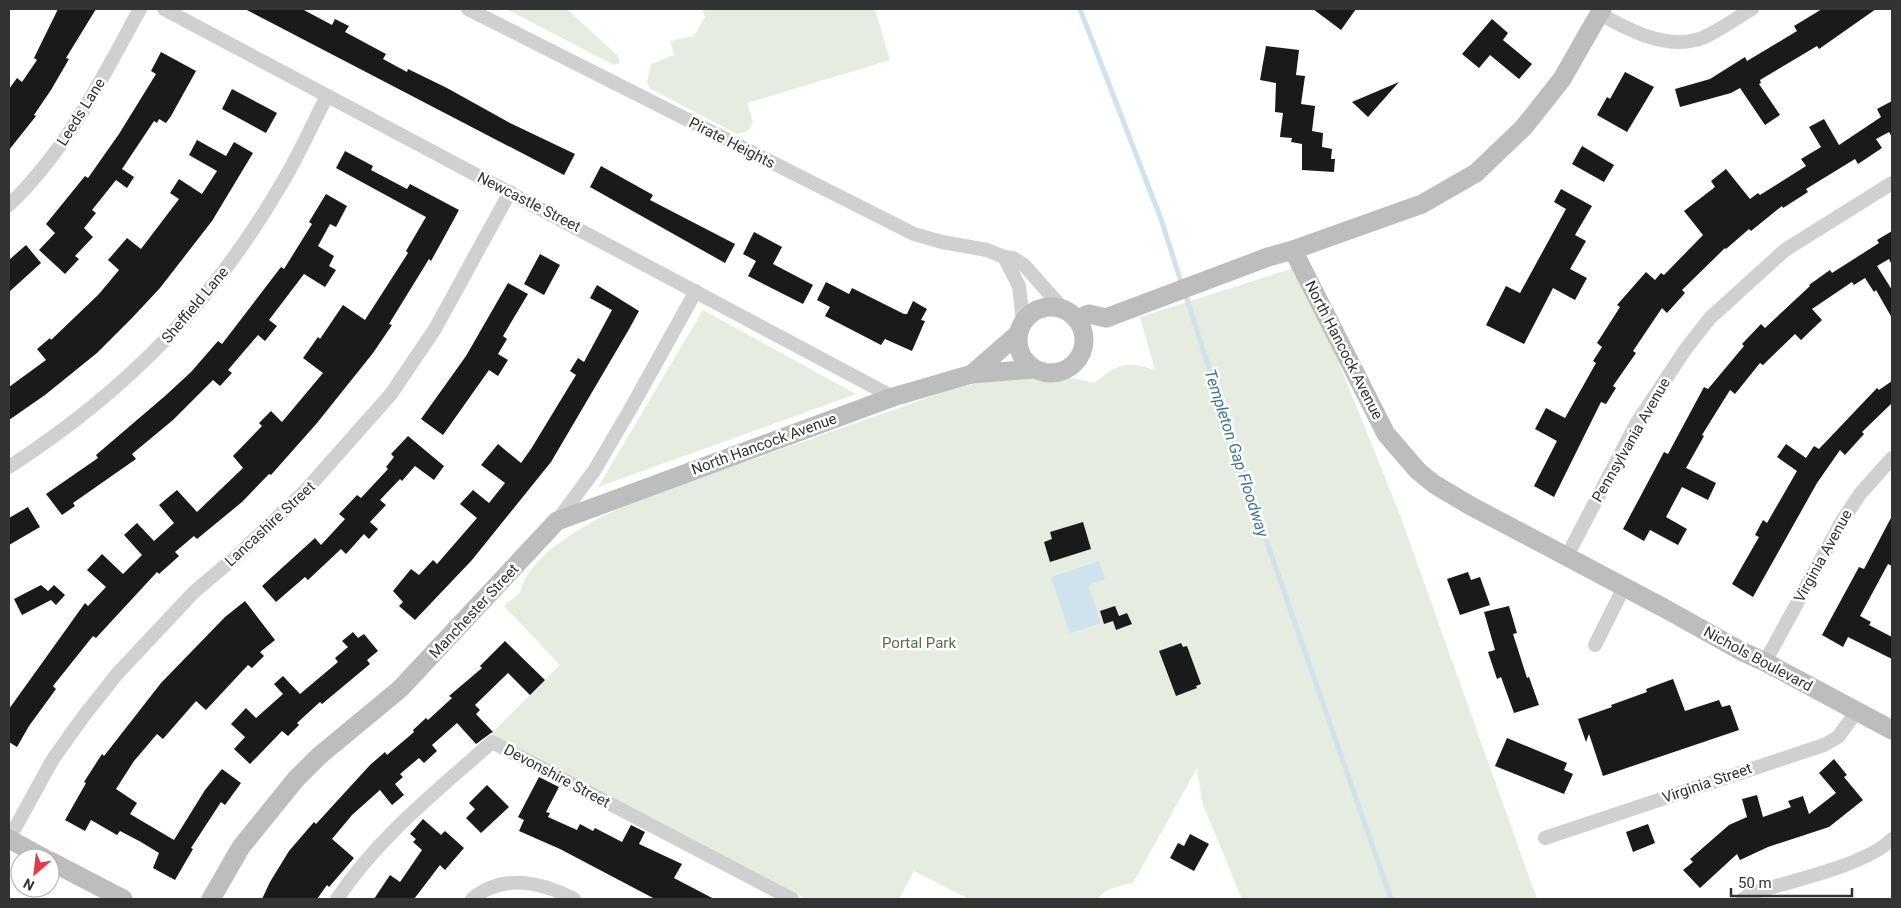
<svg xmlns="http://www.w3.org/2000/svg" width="1901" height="908" font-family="Roboto,sans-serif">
<rect width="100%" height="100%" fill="#fff"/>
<g fill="#e6ecdf">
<path d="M506,9H567L618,56L620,63L614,65Z"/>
<path d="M702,9H875L890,60L747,103L753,122L748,131L737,134L651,89L647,83L651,64L674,55L670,41L694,36L705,17Z"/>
<path d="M1300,266L1400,515L1537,899H1242L1202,802L1197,768L1133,883C1121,885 1104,888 1098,899H969L914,871L899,899H806L491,734L560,665L504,606L520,593C529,551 594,521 629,503L947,391L985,381L1033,378L1045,381L1073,378L1094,383C1119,364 1123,360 1155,370L1140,317Z"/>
<path d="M703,310L856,394L598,487Z"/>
</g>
<path fill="#cfe2ee" d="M1099,561L1105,579L1088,585L1101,623L1070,633L1051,577Z"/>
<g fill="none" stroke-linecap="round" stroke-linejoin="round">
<g stroke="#cfe2ee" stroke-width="5">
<path d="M1080,9L1161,219L1182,285"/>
<path d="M1185,293L1240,465L1391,899"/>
</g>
</g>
<g fill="#1a1a1a">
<path d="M58,9H96L66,58L69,59L51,90L34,115L36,116L9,150V89L17,78L22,82L37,60L34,58Z"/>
<path d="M245,9H302L332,25L335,19L349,26L345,32L386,54L383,59L407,72L408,69L447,88L510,123L575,154L564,175Z"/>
<path d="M1313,9H1356L1341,30Z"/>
<path d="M1822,9H1876L1819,49L1817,46L1760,80L1761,83L1759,84L1780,115L1765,125L1740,88L1731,93L1680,107L1675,89L1710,79L1745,57L1747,61L1797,31L1794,26Z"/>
<path d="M1492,19L1508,33L1503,40L1532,64L1519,79L1490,55L1479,68L1462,54Z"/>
<path d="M1266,46L1299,50L1296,75L1305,76L1301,104L1315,106L1312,131L1323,133L1322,147L1332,149L1331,159H1335L1334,172L1302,170V144L1291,142L1292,138L1280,137L1283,113L1275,112L1276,83L1260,80Z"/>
<path d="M161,52L196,71L171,116L166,123L159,119L157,123L154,121L122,169L134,177L127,188L116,180L92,210L96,213L84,228L93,237L75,256L79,259L65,274L39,250L55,233L46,224L85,176L88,178L119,134L156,74L151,71Z"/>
<path d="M1625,72L1654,87L1627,132L1597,115L1607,97L1610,99Z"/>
<path d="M1399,82L1368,117L1352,102Z"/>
<path d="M232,89L277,113L266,133L222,109Z"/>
<path d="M1892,101V137L1889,132L1876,139L1882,148L1858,164L1855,159L1806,189L1808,192L1783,208L1782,206L1751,231L1749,229L1726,249L1725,248L1682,290L1685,293L1667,313L1662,308L1633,351L1636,353L1613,386L1616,388L1606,404L1601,402L1554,497L1534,486L1557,441L1535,429L1546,408L1565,418L1596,363L1593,361L1602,347L1597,343L1620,307L1617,305L1646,272L1655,280L1661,273L1664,275L1703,235L1684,211L1715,187L1711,181L1726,169L1750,199L1758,193L1760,195L1806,166L1801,159L1821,147L1809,127L1824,119L1839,145L1881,117L1877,109Z"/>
<path d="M197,140L226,156L234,142L253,153L212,221L160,288L132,318L97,353L45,395L9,420V387L46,360L37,349L50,338L51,340L99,294L119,270L108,260L127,238L141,249L179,199L170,193L179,179L202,194L217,171L189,155Z"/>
<path d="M1582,146L1614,165L1604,182L1572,164Z"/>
<path d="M345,151L373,166L371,170L407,189L410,184L459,210L441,243L431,261L429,259L389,324L392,325L373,353L317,423L271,475L269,474L242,502L197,539L194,536L175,552L179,556L159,574L157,572L96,638L93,636L53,686L56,689L29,726L17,747L9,742V709L85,603L88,606L106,587L87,570L102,554L123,574L142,555L124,535L137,523L154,541L174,523L159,505L177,490L197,512L243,468L233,456L262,426L259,423L271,411L282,422L323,373L303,358L318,337L320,339L343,305L365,320L408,253L406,251L426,217L336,168Z"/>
<path d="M601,166L653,195L650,200L735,244L725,263L590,187Z"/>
<path d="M1561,189L1592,206L1575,235L1586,241L1570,269L1587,278L1575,300L1553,288L1524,344L1486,325L1506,286L1520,293L1566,209L1554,202Z"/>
<path d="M326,194L347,206L336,227L330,224L318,246L334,256L329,266L336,270L325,287L304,274L269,320L277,326L265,341L258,335L228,370L232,373L220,386L213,380L173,420L132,454L136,459L73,503L75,506L62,515L46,494L98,458L96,455L165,396L191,372L218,341L222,344L281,267L284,269L312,224L309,222Z"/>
<path d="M1892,231V265L1889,259L1877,266L1892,290V318L1876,290L1874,292L1865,278L1854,285L1852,282L1812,309L1822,320L1801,340L1795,334L1763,365L1760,363L1735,394L1730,390L1702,435L1704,436L1686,468L1716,483L1708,500L1682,487L1666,517L1687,529L1678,545L1650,530L1644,541L1623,529L1664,452L1668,454L1704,387L1708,389L1744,346L1742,344L1761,324L1765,328L1810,286L1809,285L1830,270L1832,273L1879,243L1877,240Z"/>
<path d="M754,232L782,247L773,264L813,285L803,304L748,276L756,261L743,254Z"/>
<path d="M26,245L41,263L9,292V260Z"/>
<path d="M540,254L560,265L544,295L524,284Z"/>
<path d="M826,282L849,294L852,288L904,314H907L913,301L927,309L921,320L925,321L912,351L885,339L881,345L825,316L830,307L817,300Z"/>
<path d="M508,283L528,294L503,336L507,339L498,354L508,360L498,376L489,370L443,435L421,419L466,356Z"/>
<path d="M597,285L639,311L628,331L551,462L472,560L415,620L399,606L403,602L393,591L411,569L419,575L433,560L437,564L477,518L460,504L473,490L489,503L505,483L481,465L498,444L521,463L531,449L576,375L570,371L578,358L584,362L612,310L590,298Z"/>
<path d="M1892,381V403L1862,432L1864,434L1845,455L1840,450L1817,483L1753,597L1732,584L1759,537L1755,535L1763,520L1767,523L1797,471L1777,457L1786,444L1806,458L1814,446L1819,449L1877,388L1879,390Z"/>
<path d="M408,436L444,466L434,480L415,466L402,481L400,479L380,500L386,505L370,522L378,529L369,539L364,534L346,554L341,549L308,580L305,577L276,602L262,586L315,538L321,545L345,519L339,514L357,495L361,498L388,469L386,467L394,457L391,454Z"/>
<path d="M28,507L40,527L9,545V518Z"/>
<path d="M1892,516V566L1888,564L1860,616L1871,622L1869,625L1892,637V659L1848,637L1843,647L1822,635L1859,567L1864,569Z"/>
<path d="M1083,522L1091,549L1050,562L1044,542L1052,539L1050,532Z"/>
<path d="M1468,572L1471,580L1480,577L1490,605L1460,615L1447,579Z"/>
<path d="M41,585L48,591L54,585L65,595L56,605L51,600L22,615L14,599Z"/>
<path d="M245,601L275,640L260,652L264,656L252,668L248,665L206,710L196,701L163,739L157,734L134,761L116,789L137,803L130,814L174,840L205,790L222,769L241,783L225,805L221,802L191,848L193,849L175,880L153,868L159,853L141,842L120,831L117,835L91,820L85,831L65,820L86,783L84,782L102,754L104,756L161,683L225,617Z"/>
<path d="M1115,606L1119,616L1127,613L1132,624L1116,630L1113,621L1104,624L1100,611Z"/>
<path d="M1509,606L1517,633L1513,634L1527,678L1529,677L1539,705L1514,713L1501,677L1497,679L1488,652L1495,650L1484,612Z"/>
<path d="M353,632L358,638L364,634L378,651L367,660L370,664L322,704L320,702L297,723L299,725L288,736L282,731L250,764L234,749L245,737L231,724L246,708L256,718L283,694L274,684L283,676L300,694L338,662L335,658L348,647L342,641Z"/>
<path d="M505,641L545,680L530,695L508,673L475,705L480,710L476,714L493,732L491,733L476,744L457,723L432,745L437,751L424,763L419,758L400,774L403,777L395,784L404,795L392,805L380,790L352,815L332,839L354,858L329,887L327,885L317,899H262L270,882L289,851L314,822L316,824L370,765L385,752L387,755L414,732L413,730L426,718L428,720L452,698L449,696L482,668L480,666Z"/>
<path d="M1181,643L1183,647L1187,646L1201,684L1196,686L1197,688L1176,696L1159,651Z"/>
<path d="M1673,679L1685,711L1719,700L1722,707L1730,705L1739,730L1603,776L1589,734L1586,742L1578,719L1612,707L1611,705L1647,692L1646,689Z"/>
<path d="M1507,738L1567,763L1564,770L1573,774L1564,794L1495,766Z"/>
<path d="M1834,759L1847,775L1844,777L1863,800L1829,827L1768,847L1740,860L1737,854L1700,888L1683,870L1693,862L1690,859L1729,825L1747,817L1742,799L1757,795L1763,817L1791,807L1788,801L1803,796L1809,814L1836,793L1819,773Z"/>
<path d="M539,777L559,787L546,812L550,813L548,817L577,830L580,824L593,831L595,828L622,842L631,825L645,832L639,844L682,864L674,878L714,899H655L560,849L519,831L524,820L518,817Z"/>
<path d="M487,785L509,807L481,833L466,818L475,809L469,803Z"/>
<path d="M423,819L441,835L445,831L464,848L445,870L440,865L414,899H374L390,875L400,882L422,850L413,842L416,839L410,834Z"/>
<path d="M1648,824L1655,843L1633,852L1626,832Z"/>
<path d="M1190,834L1209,844L1194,871L1170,858L1178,843L1184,846Z"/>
</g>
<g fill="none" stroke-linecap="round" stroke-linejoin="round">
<g stroke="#d0d0d0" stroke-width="14">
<path d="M164,9C407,139 650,266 893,397"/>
<path d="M468,9L914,234L942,242L987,250L1004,257L1013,258L1024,265L1064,310"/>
<path d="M1600,14C1629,30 1667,51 1702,38C1719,31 1736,18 1752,9"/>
<path d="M9,205C67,150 102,78 140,9"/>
<path d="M1004,257L1019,286L1023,322"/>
<path d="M9,467C126,391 212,304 282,183C299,155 312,125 327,96"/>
<path d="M557,521L594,471L631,408L696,291"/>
<path d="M1567,556L1636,424L1685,350L1710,318L1785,250L1892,183"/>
<path d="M1595,645L1624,587"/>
<path d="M1765,662L1842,521L1860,494L1892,458"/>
<path d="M1545,838L1824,745L1838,737L1857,711"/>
<path d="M9,839L53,759L83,717L117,674L194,592L239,554L306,490L391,394L435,329L510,192"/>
<path d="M337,899C378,837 437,791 492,742L792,899"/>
<path d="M472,899C503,873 542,882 574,899"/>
<path d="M1743,899L1752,893C1788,882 1867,865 1892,839"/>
</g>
<g stroke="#bdbdbd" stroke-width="19">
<path d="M1602,9L1562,79L1524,127L1476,173L1422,204L1293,250L1386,434L1418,471L1434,484L1469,505L1664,608L1741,651L1765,662L1892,730"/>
<circle cx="1051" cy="340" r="33"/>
<path d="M1076,319L1089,314L1106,318L1268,257L1293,250"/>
<path d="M972,374L1018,334"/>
<path d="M9,839L44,858"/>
<path d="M50,861L123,899"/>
<path d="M211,899L241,847L296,779L319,756L400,689L557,521L893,397L972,374L1033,369"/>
</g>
</g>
<g text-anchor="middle" stroke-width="5" stroke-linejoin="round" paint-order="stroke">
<g font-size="15" fill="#333" stroke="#fff">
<text transform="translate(81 112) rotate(-58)" y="5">Leeds Lane</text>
<text transform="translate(732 143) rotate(27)" y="5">Pirate Heights</text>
<text transform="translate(529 202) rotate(27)" y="5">Newcastle Street</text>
<text transform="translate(195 305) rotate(-50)" y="5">Sheffield Lane</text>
<text transform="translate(1344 350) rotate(63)" y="5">North Hancock Avenue</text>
<text transform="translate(1631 440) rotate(-60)" y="5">Pennsylvania Avenue</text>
<text transform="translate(764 444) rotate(-20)" y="5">North Hancock Avenue</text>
<text transform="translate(270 524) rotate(-43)" y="5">Lancashire Street</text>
<text transform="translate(1823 556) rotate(-61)" y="5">Virginia Avenue</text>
<text transform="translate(474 611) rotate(-47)" y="5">Manchester Street</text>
<text transform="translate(1758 659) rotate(28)" y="5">Nichols Boulevard</text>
<text transform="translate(557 776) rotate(28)" y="5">Devonshire Street</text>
<text transform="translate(1707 783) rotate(-19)" y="5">Virginia Street</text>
</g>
<g font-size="15" fill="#56703f" stroke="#fff">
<text x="919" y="648">Portal Park</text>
</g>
<g font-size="16" font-style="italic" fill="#3f7597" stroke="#fff">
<text transform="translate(1237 453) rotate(72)" y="6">Templeton Gap Floodway</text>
</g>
</g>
<rect width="1901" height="908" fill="none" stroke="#333333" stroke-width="20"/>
<g transform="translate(35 873) rotate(208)"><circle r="24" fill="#ffffff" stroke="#adadad"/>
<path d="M0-4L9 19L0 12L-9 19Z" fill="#e63946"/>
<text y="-8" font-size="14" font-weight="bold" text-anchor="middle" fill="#333333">N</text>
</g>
<path d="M1731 888v8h121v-8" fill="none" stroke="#333333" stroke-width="2.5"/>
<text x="1738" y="888" font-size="15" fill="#333333" stroke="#ffffff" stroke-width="4" paint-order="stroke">50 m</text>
</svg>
